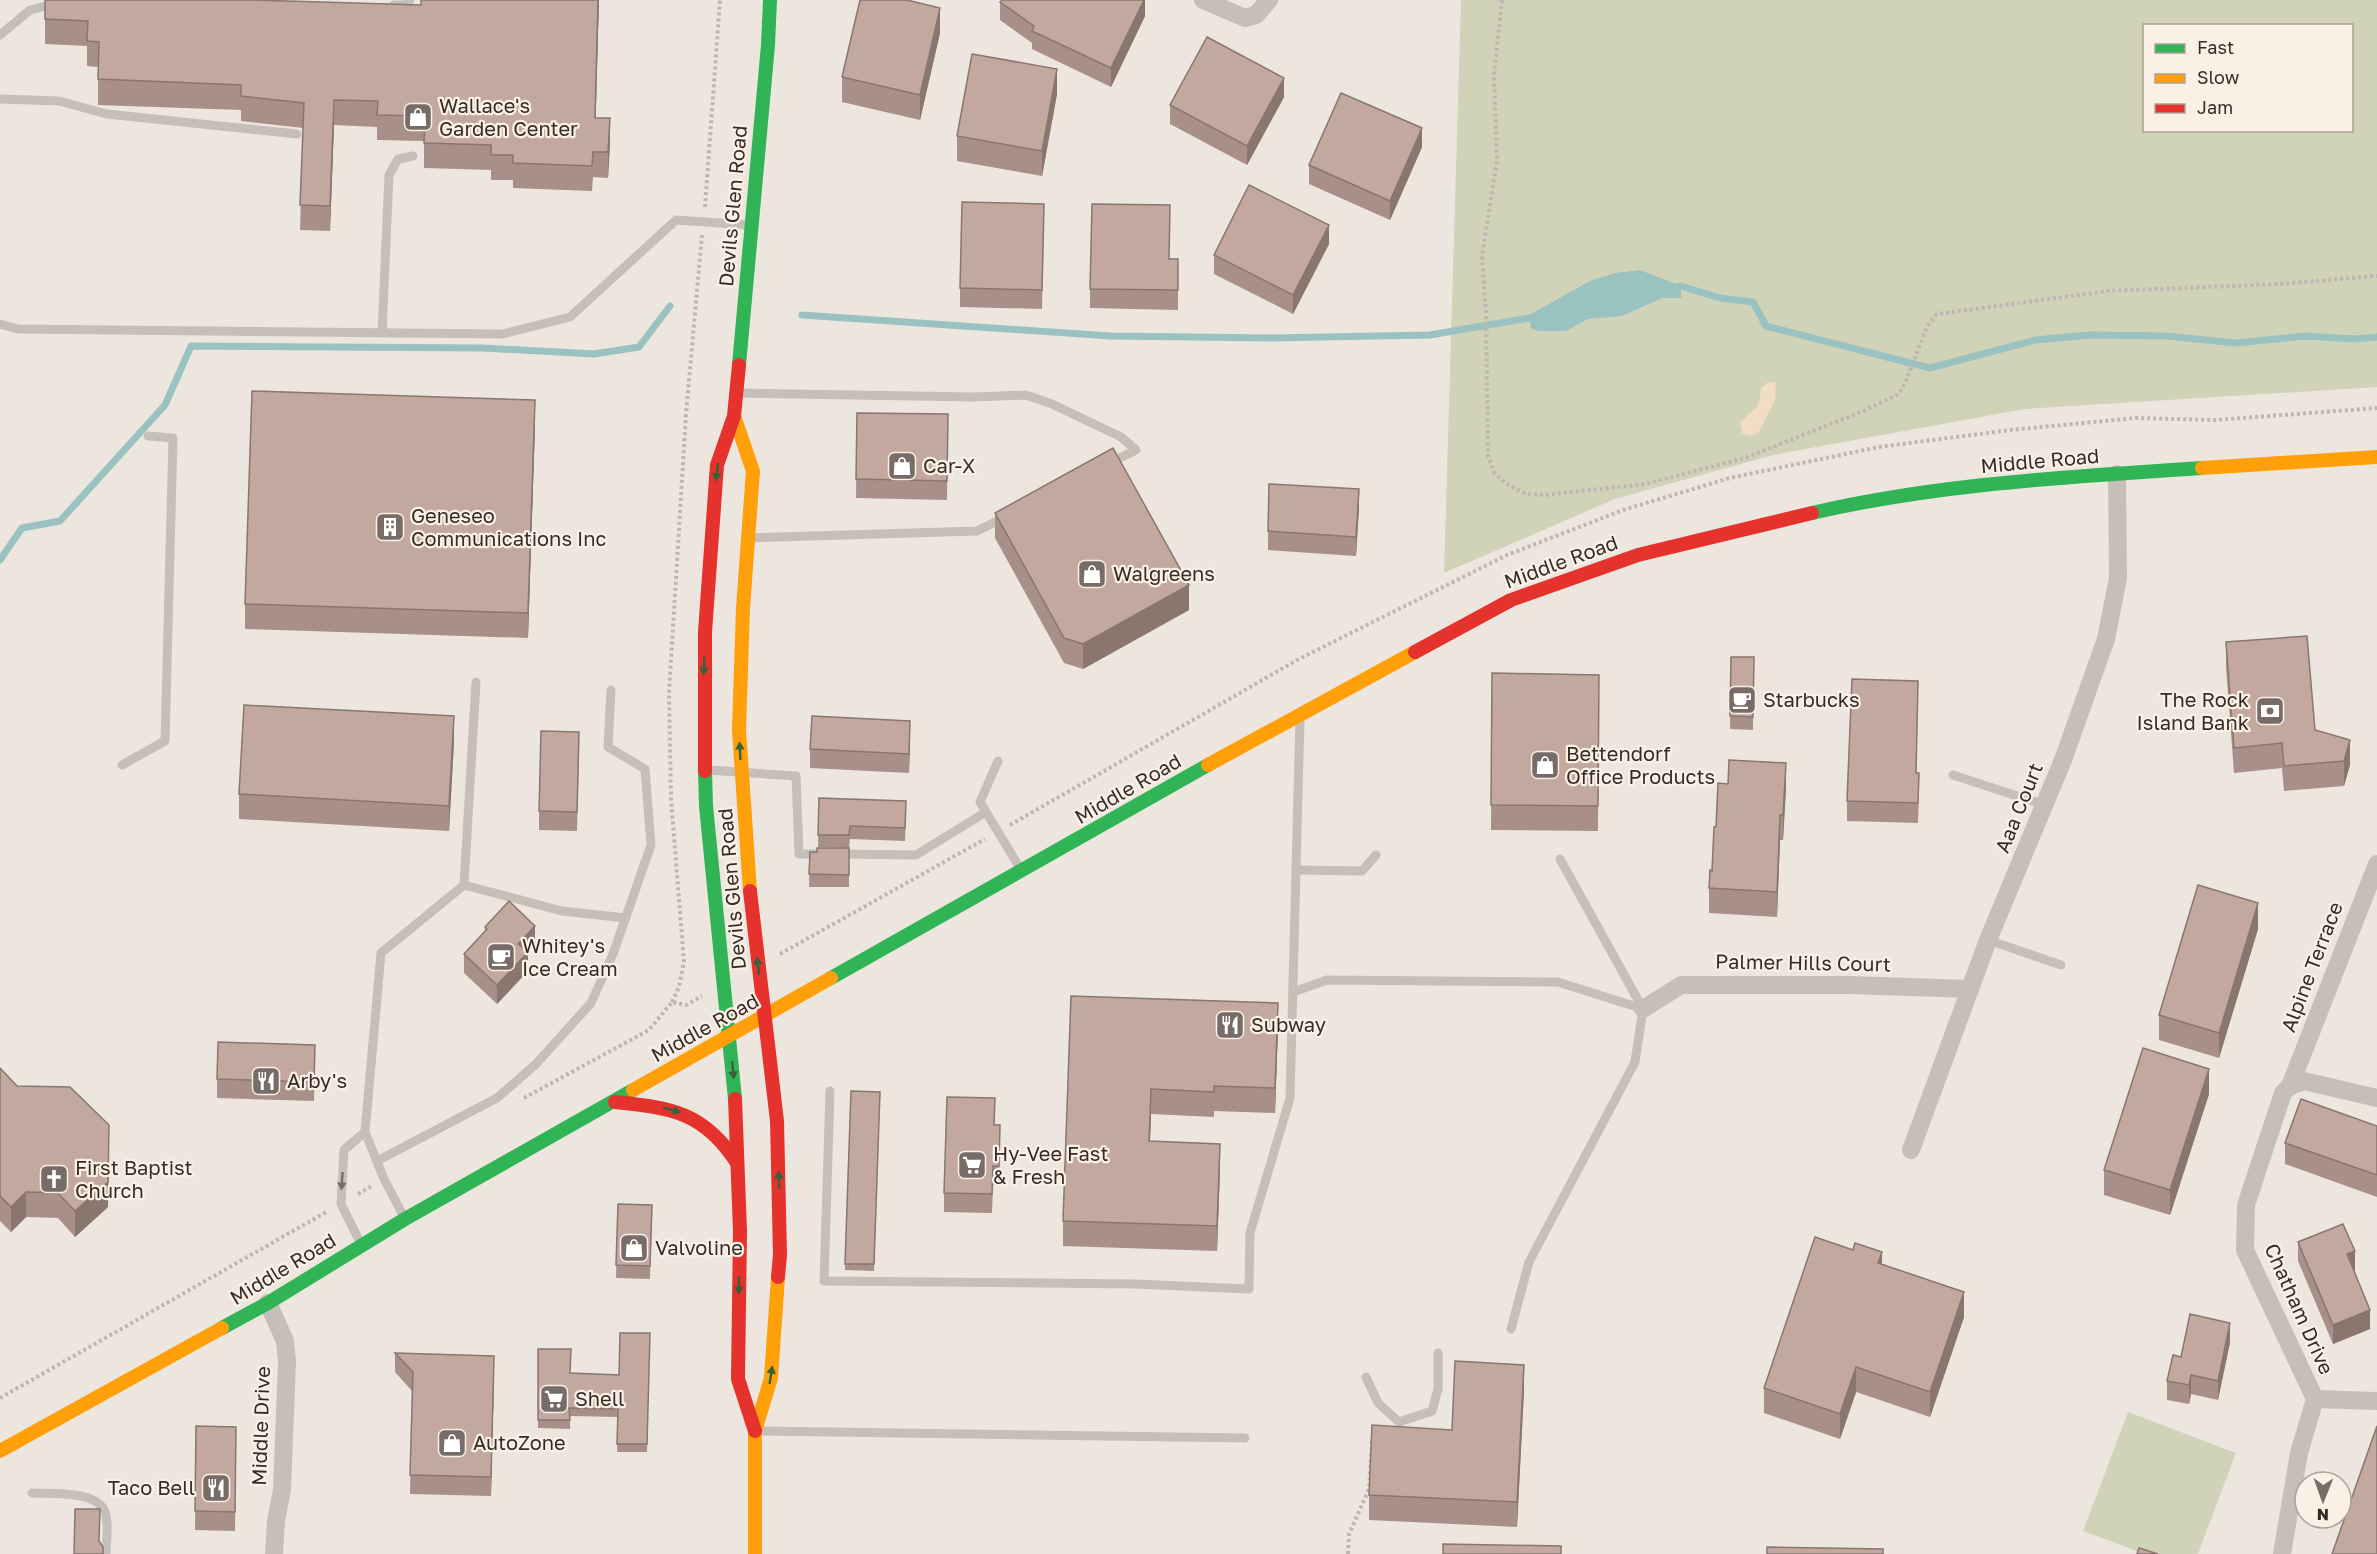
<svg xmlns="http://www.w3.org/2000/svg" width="2377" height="1554" font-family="'Golos Text',sans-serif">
<rect width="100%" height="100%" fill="#ede6df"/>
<g fill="#d0d3b8" fill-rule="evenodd">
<path d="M1461,0H2377V387L2025,409L1773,455L1615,499L1444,573ZM2144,26H2352V130H2144Z"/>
<path d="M2128,1412L2236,1453L2198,1554H2145L2083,1531Z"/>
</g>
<path fill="#f0ddc4" d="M1768,382L1776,383L1775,400L1759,432C1753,436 1749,436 1742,433L1740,423C1754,406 1759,415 1761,388Z"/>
<path fill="#9ac2c0" d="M1640,270L1681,286V298H1662L1622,316L1588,319L1566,331H1538L1531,328L1529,315L1590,281L1615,273Z"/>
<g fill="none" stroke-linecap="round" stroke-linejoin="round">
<g stroke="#9ac2c0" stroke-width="7">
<path d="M1672,288L1681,286L1720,298L1753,302L1766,326L1930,368L2035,340L2089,335L2166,336L2236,343L2305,336L2354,339L2377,337"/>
<path d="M802,315L1110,336L1271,338L1430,335L1535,317"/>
<path d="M0,560L22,528L60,521L165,405L191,346L483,348L594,354L639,347L670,306"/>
</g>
<g stroke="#bfb6b0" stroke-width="4" stroke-dasharray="3 3" stroke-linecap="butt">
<path d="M1502,0L1494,74L1497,160L1482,256L1486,314L1488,455L1494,472L1505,483L1526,494L1545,495L1645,484L1745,458L1861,412L1899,394L1906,381L1927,327L1937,314L2109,291L2280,284L2377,276"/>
<path d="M705,207L720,0"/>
<path d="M1010,825L1299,659L1507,555L1623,510L1730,478L1879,447L2010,430L2136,418L2216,420L2377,408"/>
<path d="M780,954L985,839"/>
<path d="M672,1002L679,987L684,962L671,799L669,693L686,414L702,235"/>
<path d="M524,1098L649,1030L672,1002L686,1005L702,996"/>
<path d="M358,1194L372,1186"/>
<path d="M0,1398L328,1211"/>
<path d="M1348,1554L1349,1534L1369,1489L1372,1441"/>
</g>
<g stroke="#c6beb8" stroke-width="9">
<path d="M394,5H405L410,0"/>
<path d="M0,35L30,10L57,3"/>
<path d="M0,99L59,101L107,114L297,134"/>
<path d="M0,324L18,329L503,334L570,317L676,220L749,225"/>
<path d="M382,333L389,175L398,159L413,156"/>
<path d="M739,393L974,397L1026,395L1052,404L1121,437L1136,450L1108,464"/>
<path d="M749,538L977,531L1005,517"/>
<path d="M998,761L980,802L1021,870"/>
<path d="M122,765L165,741L173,438L148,436"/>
<path d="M708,770L796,776L799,854H820"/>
<path d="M1953,775L2045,805"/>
<path d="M840,854L916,855L986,812"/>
<path d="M1296,870L1362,871L1376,855"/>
<path d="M464,885L476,682"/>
<path d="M1988,940L2061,965"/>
<path d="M1293,992L1327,980L1558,982L1643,1009"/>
<path d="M830,1091L824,1281L1135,1284L1249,1289L1250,1233L1290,1098L1300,718"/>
<path d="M377,1161L497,1098L536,1064L591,1003L613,954L651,845L645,769L608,747L611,690"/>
<path d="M404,1217L384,1179L365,1132L381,953L464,885L562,911L626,918"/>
<path d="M361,1244L341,1204L344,1150L365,1132"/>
<path d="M1511,1329L1529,1262L1635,1062L1643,1009L1560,859"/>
<path d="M1366,1377L1378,1403L1399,1422L1432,1411L1438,1389V1353"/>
<path d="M758,1431L1245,1438"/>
<path d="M32,1493C54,1494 102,1490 106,1516C109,1528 106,1542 106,1554"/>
</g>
<g stroke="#c6beb8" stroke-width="18">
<path d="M1203,0L1245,18L1256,15L1269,0"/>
<path d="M1643,1009L1681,985H1849L1970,989"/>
<path d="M2290,1086L2304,1081L2377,1098"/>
<path d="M1911,1150L1988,940L2063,760L2106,639L2118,578L2117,474"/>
<path d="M268,1303L285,1341L287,1362L282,1490L276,1521L274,1554"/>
<path d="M2315,1399L2377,1401"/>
<path d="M2282,1554L2299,1453L2315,1399L2245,1250L2246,1205L2283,1093L2290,1086L2377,864"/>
</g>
<g stroke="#30b455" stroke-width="14">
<path d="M739,365L768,45L770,0"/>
<path d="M1812,513C1940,483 2072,477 2202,468"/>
<path d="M705,771L706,806L735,1099"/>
<path d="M831,978L1208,765"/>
<path d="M222,1328L268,1303L405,1219L633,1090"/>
</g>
<g stroke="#ff9f0a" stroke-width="14">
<path d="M734,416L753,471L743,608L739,730L750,891"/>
<path d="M2202,468L2377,457"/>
<path d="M1208,765L1415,652"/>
<path d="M633,1090L831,978"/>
<path d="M0,1451L222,1328"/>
<path d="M755,1554V1431L771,1378L778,1277"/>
</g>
<g stroke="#e5322d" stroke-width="14">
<path d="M1415,652L1511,600L1638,555L1812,513"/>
<path d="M705,771V632L717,465L734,416L739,365"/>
<path d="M750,891L777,1121L780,1255L778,1277"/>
<path d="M735,1099L740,1231L738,1379L755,1431"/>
<path d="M615,1102C672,1108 704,1112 737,1163"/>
</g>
</g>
<g fill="#a89089">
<path d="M599,0L595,118L610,143L608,178L593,177L592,191L513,188V180H491V170L424,168V141L377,140V127L334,125L330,231L300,230L303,128L241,121V110L98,105V67L87,66V46L45,44V19L421,5Z"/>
<path d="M1145,0V16L1111,87L1032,49V43L1000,20V2Z"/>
<path d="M940,33L920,120L842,102V77Z"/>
<path d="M1057,94L1042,176L957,161V136Z"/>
<path d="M1284,97L1247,165L1170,124V105Z"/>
<path d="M1422,147L1390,220L1309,184V165Z"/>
<path d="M1044,223L1042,309L960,307V288Z"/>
<path d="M1329,244L1293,314L1214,274V255Z"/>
<path d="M1170,259L1178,278V310L1090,308V289Z"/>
<path d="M857,413L948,414L947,500L856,498Z"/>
<path d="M535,425L528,638L245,629V604Z"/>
<path d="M1359,508L1356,556L1268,550V531Z"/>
<path d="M995,513L1189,610L1083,669L1064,663L995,538Z"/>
<path d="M2226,642L2350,765L2344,786L2284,791L2282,768L2234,773L2226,667Z"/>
<path d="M1731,657H1754L1753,730L1730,729Z"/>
<path d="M1492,673L1599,675L1598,831L1491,830Z"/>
<path d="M1918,700L1916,773L1919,793L1918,823L1847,821V801Z"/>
<path d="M910,740L909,773L810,768V749Z"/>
<path d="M454,742L449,831L239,819V794Z"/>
<path d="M579,751L577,831L539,830V811Z"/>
<path d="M1786,788L1783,840H1780L1777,917L1709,913V888L1712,871Z"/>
<path d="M819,798L906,814L905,841L850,839L849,848L818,847Z"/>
<path d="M849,848V887H809L810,852H817Z"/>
<path d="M485,927L535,945L528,953V971L497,1004L464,973V954L485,932Z"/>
<path d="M2258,929L2219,1058L2159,1040V1015Z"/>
<path d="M1071,996L1278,1028L1275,1113L1214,1111V1117L1151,1114L1150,1141L1220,1169L1217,1251L1063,1246V1221Z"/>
<path d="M315,1064L314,1101L217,1098V1079Z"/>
<path d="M0,1068L17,1086L109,1150L108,1207L75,1237L58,1218L26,1217L11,1232L0,1221Z"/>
<path d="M851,1091L880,1092L874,1271L845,1270Z"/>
<path d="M2209,1094L2170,1215L2104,1195V1170Z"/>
<path d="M994,1125L1000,1144L999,1185H993L992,1213L944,1212V1193Z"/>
<path d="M2377,1126V1197L2285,1164V1143Z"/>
<path d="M618,1204L652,1205L650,1279L616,1278Z"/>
<path d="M2298,1242L2355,1270L2354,1271L2370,1329L2333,1344L2298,1261Z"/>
<path d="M1882,1264L1964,1317L1930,1417L1856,1392L1840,1439L1764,1413V1388Z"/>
<path d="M650,1333L647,1452H617L618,1417L570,1416V1429L538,1428V1349L571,1373L619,1375Z"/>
<path d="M2230,1342L2218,1400L2191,1394L2189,1404L2167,1400V1381L2181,1357Z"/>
<path d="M395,1353L494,1375L491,1496L410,1494L412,1391L395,1372Z"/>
<path d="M1524,1390L1517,1527L1369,1520V1495L1452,1430Z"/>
<path d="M196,1426L236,1427L235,1531L195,1530Z"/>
</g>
<g fill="#88766f">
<path d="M598,0H599L595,143V118Z"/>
<path d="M1144,0H1145V16L1111,87V68Z"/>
<path d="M940,8V33L920,120V95Z"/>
<path d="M1057,69V94L1042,176V151Z"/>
<path d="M1284,78V97L1247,165V146Z"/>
<path d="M334,100V125L330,231V206Z"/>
<path d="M610,118V143L608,178V152Z"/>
<path d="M1422,128V147L1390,220V201Z"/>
<path d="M1329,225V244L1293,314V295Z"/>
<path d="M535,400V425L528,638V613Z"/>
<path d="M1359,489V508L1356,556V537Z"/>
<path d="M1189,585V610L1083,669V644Z"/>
<path d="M454,716V742L449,831V806Z"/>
<path d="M910,721V740L909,773V754Z"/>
<path d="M2350,740V765L2344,786V761Z"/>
<path d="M1786,763V788L1783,840V815Z"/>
<path d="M1780,815V840L1777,917V892Z"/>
<path d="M2258,903V929L2219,1058V1033Z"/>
<path d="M535,926V945L528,953V971L497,1004V985L518,944Z"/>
<path d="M1278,1003V1028L1275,1113V1088Z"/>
<path d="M2209,1069V1094L2170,1215V1190Z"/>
<path d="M1151,1089V1114L1149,1166V1141Z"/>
<path d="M109,1125L108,1207L75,1237V1211Z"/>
<path d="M1220,1144V1169L1217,1251V1226Z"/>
<path d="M26,1192V1217L11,1232V1207Z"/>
<path d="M2355,1251V1270L2347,1274V1254Z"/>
<path d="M1882,1252V1277L1878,1263Z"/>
<path d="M1964,1292V1317L1930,1417V1392Z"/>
<path d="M2370,1310V1329L2333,1344V1325Z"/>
<path d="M2230,1323V1342L2218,1400V1381Z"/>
<path d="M494,1356V1375L491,1496V1477Z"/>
<path d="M1524,1365V1390L1517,1527V1502Z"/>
<path d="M1856,1367V1392L1840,1439V1414Z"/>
<path d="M2191,1375V1394L2189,1404V1385Z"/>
</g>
<g fill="#c3a89f" stroke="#88766f" stroke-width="1.5">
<path d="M45,0H254L421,5V0H598L595,118H610L608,152H593L592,166L513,163V155H491V145L424,143L425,116L377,115L378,101L334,100L330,206L300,205L304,103L241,96V85L98,79L99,42L87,41L88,21L45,19Z"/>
<path d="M860,0H907L940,8L920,95L842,77Z"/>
<path d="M1002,0H1144L1111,68L1032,31L1034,26L1000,2Z"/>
<path d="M1207,37L1284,78L1247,146L1170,105Z"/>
<path d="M972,54L1057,69L1042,151L957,136Z"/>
<path d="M1341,93L1422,128L1390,201L1309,165Z"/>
<path d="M1249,185L1329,225L1293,295L1214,255Z"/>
<path d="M962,202L1044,204L1042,290L960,288Z"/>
<path d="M1092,204L1170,205L1169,259H1178V290L1090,289Z"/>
<path d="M252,391L535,400L528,613L245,604Z"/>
<path d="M857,413L948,414L947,481L856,479Z"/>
<path d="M1113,448L1189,585L1083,644L1064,638L995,513Z"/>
<path d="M1269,484L1359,489L1356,537L1268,531Z"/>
<path d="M2307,636L2315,730L2350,740L2344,761L2284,766L2282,743L2234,748L2226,642Z"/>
<path d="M1731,657H1754L1753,717L1730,716Z"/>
<path d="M1492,673L1599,675L1598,806L1491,805Z"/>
<path d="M1852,679L1918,681L1916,773H1919L1918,803L1847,801Z"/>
<path d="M244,705L454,716L449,806L239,794Z"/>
<path d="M812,716L910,721L909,754L810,749Z"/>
<path d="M541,731L579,732L577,812L539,811Z"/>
<path d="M1729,760L1786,763L1783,815H1780L1777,892L1709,888L1710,870L1712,871L1714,827H1716L1718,783L1728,784Z"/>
<path d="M819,798L906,801L905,828L850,826L849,835H818Z"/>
<path d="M817,848H849V875L809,874L810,852H817Z"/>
<path d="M2198,885L2258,903L2219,1033L2159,1015Z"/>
<path d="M509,901L535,926L518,944L528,952L497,985L464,954L487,929L485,927Z"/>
<path d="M1071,996L1278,1003L1275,1088L1214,1086V1092L1151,1089L1149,1141L1220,1144L1217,1226L1063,1221Z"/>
<path d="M218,1042L315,1045L314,1082L217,1079Z"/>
<path d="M2143,1048L2209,1069L2170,1190L2104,1170Z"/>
<path d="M0,1068L17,1086L70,1087L109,1125L108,1182L75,1211L58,1193L26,1192L11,1207L0,1196Z"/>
<path d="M851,1091L880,1092L874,1264H845Z"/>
<path d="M947,1097L995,1098L994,1125H1000L999,1166H993L992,1194L944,1193Z"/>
<path d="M2301,1099L2377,1126V1175L2285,1143Z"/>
<path d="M618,1204L652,1205L650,1266L616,1265Z"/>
<path d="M2343,1224L2355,1251L2347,1254L2370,1310L2333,1325L2298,1242Z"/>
<path d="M1815,1237L1853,1250L1855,1243L1882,1252L1878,1263L1964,1292L1930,1392L1856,1367L1840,1414L1764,1388Z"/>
<path d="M2190,1314L2230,1323L2218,1381L2191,1375L2189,1385L2167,1381L2173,1355L2181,1357Z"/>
<path d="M620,1333H650L647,1444H617L618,1409L569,1408L570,1420H538V1349H571L570,1373L619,1375Z"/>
<path d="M395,1353L494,1356L491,1477L410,1475L413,1372Z"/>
<path d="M1455,1361L1524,1365L1517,1502L1369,1495L1372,1425L1452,1430Z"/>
<path d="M196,1426L236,1427L235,1512L195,1511Z"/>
<path d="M2377,1426V1554H2332Z"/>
<path d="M75,1509H100L99,1541L103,1547V1554H74Z"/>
<path d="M1443,1544L1561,1546V1554H1443Z"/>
<path d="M1767,1547L1883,1549V1554H1767Z"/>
<path d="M2139,1548L2158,1554H2137Z"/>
</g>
<defs><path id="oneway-solid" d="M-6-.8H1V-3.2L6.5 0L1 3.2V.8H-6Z" transform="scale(1.5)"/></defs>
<g fill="#346239">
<use href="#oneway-solid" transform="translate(717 472) rotate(97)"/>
<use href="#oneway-solid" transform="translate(704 666) rotate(92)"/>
<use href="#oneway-solid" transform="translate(740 751) rotate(-93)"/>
<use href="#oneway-solid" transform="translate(758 966) rotate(-97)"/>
<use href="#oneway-solid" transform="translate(733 1070) rotate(84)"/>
<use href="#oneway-solid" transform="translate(672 1110) rotate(15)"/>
<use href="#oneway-solid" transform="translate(779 1180) rotate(-91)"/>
<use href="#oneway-solid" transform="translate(739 1285) rotate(91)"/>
<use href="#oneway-solid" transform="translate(771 1375) rotate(-81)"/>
</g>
<use fill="#776d68" href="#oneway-solid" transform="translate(342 1181) rotate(94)"/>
<defs>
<g id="shop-square" transform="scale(1.5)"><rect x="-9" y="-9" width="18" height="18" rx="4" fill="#776c67" stroke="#fbf0e6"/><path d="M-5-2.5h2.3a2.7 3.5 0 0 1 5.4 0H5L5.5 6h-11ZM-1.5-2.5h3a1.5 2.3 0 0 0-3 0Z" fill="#fff"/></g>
<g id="building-square" transform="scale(1.5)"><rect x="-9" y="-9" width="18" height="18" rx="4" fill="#776c67" stroke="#fbf0e6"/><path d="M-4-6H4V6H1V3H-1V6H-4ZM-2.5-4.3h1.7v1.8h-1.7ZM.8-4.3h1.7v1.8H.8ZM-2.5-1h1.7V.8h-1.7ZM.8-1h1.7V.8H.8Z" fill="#fff"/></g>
<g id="cafe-square" transform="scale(1.5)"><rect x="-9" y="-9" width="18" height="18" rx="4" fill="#776c67" stroke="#fbf0e6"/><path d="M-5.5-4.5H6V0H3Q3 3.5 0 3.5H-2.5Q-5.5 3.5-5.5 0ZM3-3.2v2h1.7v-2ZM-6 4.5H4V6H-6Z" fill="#fff"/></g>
<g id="bank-square" transform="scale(1.5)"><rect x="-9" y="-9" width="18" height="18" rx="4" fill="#776c67" stroke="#fbf0e6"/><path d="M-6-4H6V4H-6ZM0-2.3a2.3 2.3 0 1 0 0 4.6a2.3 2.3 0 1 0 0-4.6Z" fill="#fff"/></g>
<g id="restaurant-square" transform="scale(1.5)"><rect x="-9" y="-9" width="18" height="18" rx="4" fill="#776c67" stroke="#fbf0e6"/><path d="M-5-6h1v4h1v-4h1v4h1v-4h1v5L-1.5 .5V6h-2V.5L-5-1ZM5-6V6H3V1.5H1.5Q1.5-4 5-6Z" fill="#fff"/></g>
<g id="supermarket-square" transform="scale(1.5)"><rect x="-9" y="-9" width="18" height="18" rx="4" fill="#776c67" stroke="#fbf0e6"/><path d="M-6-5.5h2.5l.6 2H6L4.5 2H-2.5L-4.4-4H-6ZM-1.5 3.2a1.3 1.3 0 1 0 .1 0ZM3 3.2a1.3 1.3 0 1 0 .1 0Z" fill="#fff"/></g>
<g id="church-square" transform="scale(1.5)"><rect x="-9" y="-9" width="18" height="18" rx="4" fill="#776c67" stroke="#fbf0e6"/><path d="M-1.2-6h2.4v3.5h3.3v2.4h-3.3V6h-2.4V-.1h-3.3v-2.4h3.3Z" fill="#fff"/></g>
</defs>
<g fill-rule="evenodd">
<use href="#shop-square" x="418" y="117"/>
<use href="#shop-square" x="902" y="466"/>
<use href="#building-square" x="390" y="527"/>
<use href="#shop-square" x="1092" y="574"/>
<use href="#cafe-square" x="1742" y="700"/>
<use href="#bank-square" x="2270" y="711"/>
<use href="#shop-square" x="1545" y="765"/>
<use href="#cafe-square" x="501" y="957"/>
<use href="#restaurant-square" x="1230" y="1025"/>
<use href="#restaurant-square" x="266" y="1081"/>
<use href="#supermarket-square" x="972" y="1165"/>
<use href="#church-square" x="54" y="1179"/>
<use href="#shop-square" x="634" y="1248"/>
<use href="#supermarket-square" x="554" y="1399"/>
<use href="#shop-square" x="452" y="1443"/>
<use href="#restaurant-square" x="216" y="1488"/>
</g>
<g text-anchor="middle" stroke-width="4.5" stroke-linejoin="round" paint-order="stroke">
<g font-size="20" fill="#372b26" stroke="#fbf0e6" text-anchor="start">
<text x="439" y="113">Wallace's<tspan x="439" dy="23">Garden Center</tspan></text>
<text x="923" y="473">Car-X</text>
<text x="411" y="523">Geneseo<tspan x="411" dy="23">Communications Inc</tspan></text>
<text x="1113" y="581">Walgreens</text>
<text x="1763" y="707">Starbucks</text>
<text x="2249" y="707" text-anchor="end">The Rock<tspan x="2249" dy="23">Island Bank</tspan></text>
<text x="1566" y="761">Bettendorf<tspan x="1566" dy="23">Office Products</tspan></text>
<text x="522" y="953">Whitey's<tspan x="522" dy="23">Ice Cream</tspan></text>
<text x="1251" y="1032">Subway</text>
<text x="287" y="1088">Arby's</text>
<text x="993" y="1161">Hy-Vee Fast<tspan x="993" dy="23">&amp; Fresh</tspan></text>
<text x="75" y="1175">First Baptist<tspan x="75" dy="23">Church</tspan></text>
<text x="655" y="1255">Valvoline</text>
<text x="575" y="1406">Shell</text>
<text x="473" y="1450">AutoZone</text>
<text x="195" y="1495" text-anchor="end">Taco Bell</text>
</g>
<g font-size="20" fill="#372b26" stroke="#fbf0e6">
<text transform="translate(733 206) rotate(-85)" y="7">Devils Glen Road</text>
<text transform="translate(2040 461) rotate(-5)" y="7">Middle Road</text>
<text transform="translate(1561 562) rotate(-20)" y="7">Middle Road</text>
<text transform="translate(1128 789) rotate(-30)" y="7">Middle Road</text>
<text transform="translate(2019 808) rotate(-68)" y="7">Aaa Court</text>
<text transform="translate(732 889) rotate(-95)" y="7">Devils Glen Road</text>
<text transform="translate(1803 963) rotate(1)" y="7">Palmer Hills Court</text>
<text transform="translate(2312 967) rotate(-69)" y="7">Alpine Terrace</text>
<text transform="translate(705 1028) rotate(-29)" y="7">Middle Road</text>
<text transform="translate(283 1269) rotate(-31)" y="7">Middle Road</text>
<text transform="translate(2299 1309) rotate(66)" y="7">Chatham Drive</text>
<text transform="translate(261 1426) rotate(-88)" y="7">Middle Drive</text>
</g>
</g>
<rect x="2143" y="24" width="210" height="108" fill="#fbf0e6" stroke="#ada199" stroke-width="1.5"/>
<rect x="2155" y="44" width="30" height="9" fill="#30b455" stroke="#ada199" stroke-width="1.5"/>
<text x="2197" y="54" font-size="18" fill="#372b26">Fast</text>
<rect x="2155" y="74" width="30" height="9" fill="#ff9f0a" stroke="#ada199" stroke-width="1.5"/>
<text x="2197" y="84" font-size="18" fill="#372b26">Slow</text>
<rect x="2155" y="104" width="30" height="9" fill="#e5322d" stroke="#ada199" stroke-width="1.5"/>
<text x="2197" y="114" font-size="18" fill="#372b26">Jam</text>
<g transform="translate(2323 1500) rotate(181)"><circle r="28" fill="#fbf0e6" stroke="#ada199" stroke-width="1.5"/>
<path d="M0-4.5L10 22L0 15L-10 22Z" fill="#776c67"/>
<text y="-9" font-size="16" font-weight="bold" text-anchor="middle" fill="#372b26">N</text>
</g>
</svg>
